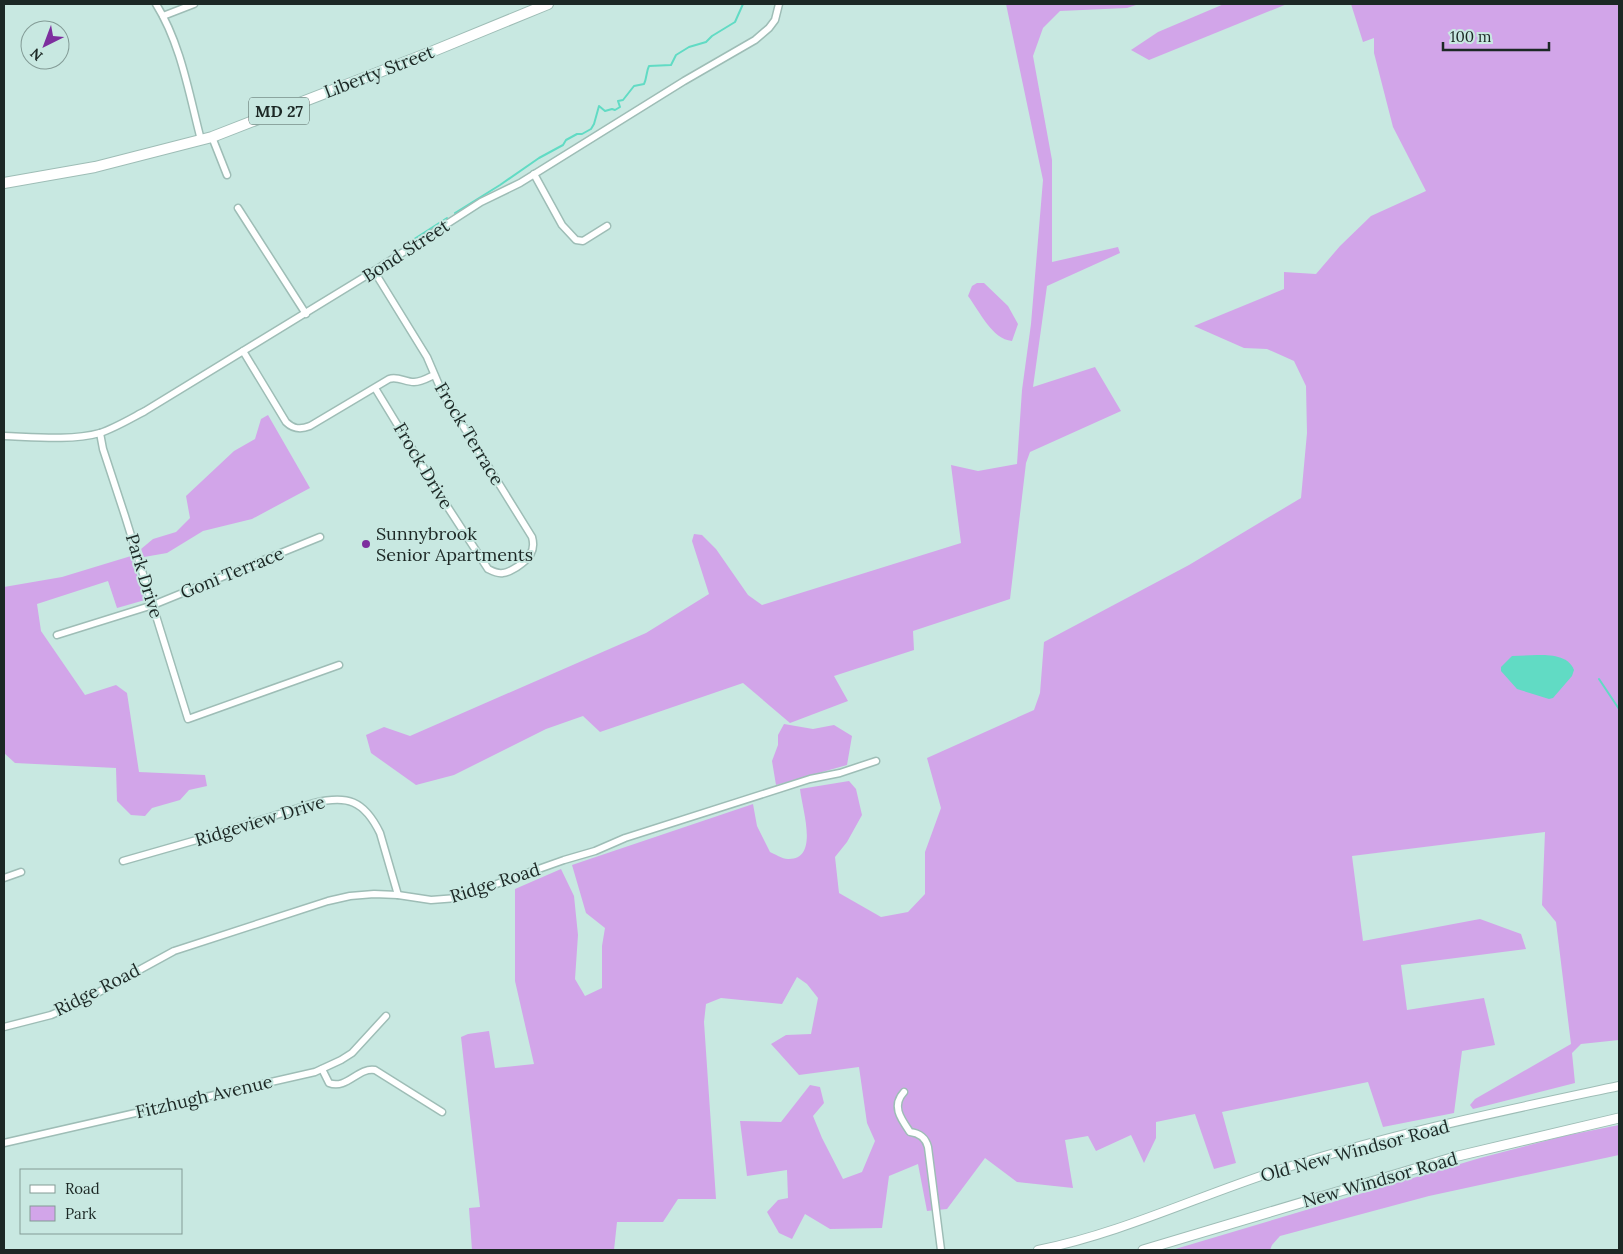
<svg xmlns="http://www.w3.org/2000/svg" width="1623" height="1254" font-family="Lora,serif">
<rect width="100%" height="100%" fill="#c8e8e1"/>
<g fill="#d2a5e9">
<path d="M1006,4H1139L1127,8L1060,11L1043,28L1033,56L1052,160V262L1118,247L1120,253L1047,286L1033,387L1095,367L1121,411L1030,452L1026,463L1010,599L913,631L914,650L834,676L848,701L790,723L743,683L600,732L583,716L546,729L454,775L416,785L371,753L366,735L384,727L410,736L646,633L709,594L692,541L694,534L702,535L716,549L748,595L762,605L961,543L951,465L978,471L1017,464L1022,390L1031,324L1043,180Z"/>
<path d="M1224,4H1287L1149,60L1131,50L1158,32Z"/>
<path d="M1351,4H1619V1040L1581,1044L1572,1053L1575,1083L1473,1109L1470,1105L1475,1099L1571,1044L1556,922L1542,905L1545,832L1352,856L1363,941L1480,919L1521,934L1526,949L1401,965L1407,1010L1484,998L1495,1045L1462,1051L1454,1113L1383,1127L1368,1082L1222,1112L1236,1163L1214,1169L1195,1114L1156,1122V1138L1144,1163L1131,1135L1096,1151L1088,1136L1065,1140L1073,1188L1017,1182L985,1158L947,1209L927,1211L918,1164L889,1176L882,1228L830,1229L805,1214L792,1239L779,1233L767,1212L778,1200L788,1198L787,1170L747,1176L740,1121L781,1122L810,1085L820,1087L824,1103L813,1116L822,1138L843,1179L862,1172L875,1141L867,1123L859,1067L799,1075L771,1044L786,1035L811,1034L818,998L807,984L797,977L782,1004L721,998L706,1004L704,1022L716,1199H678L663,1222H617L614,1250H472L469,1208L480,1207L461,1037L468,1034L489,1031L495,1068L534,1064L515,981V889L561,869L574,896L578,935L575,979L585,996L602,988V946L605,928L586,913L572,865L753,804L757,826L770,852C775,854 782,859 788,859C820,860 802,809 800,789L849,781L856,789L862,815L847,842L835,857L839,893L881,917L908,912L925,894V852L941,808L927,758L1034,710L1040,693L1044,642L1189,565L1301,498L1307,433L1306,386L1294,361L1267,349L1244,348L1194,326L1284,289V272L1316,274L1340,246L1371,216L1426,191L1393,127L1374,53V38L1363,42Z"/>
<path d="M977,283H984L1008,306L1018,324L1012,341C992,339 980,312 968,296L972,286Z"/>
<path d="M268,415L310,488L252,519L203,531L167,553L144,557L141,549L153,539L176,532L190,518L186,496L234,451L255,439L261,419Z"/>
<path d="M131,556L145,600L117,608L108,581L37,604L41,631L85,695L116,685L127,693L139,772L205,775L207,786L189,790L180,800L152,808L145,816L131,815L117,801L116,768L15,763L4,753V587L62,577Z"/>
<path d="M784,724L813,729L834,725L852,736L847,765L776,785L772,761L778,745V735Z"/>
<path d="M1619,1125V1155L1429,1196L1280,1236L1272,1245L1270,1250H1172L1480,1158L1564,1136Z"/>
</g>
<path fill="#61dbc4" d="M1537,655C1550,655 1568,655 1574,670L1572,676L1553,698L1549,699L1517,689L1501,671V667L1512,656Z"/>
<g fill="none" stroke-linecap="round" stroke-linejoin="round">
<g stroke="#61dbc4" stroke-width="2">
<path d="M455,213L500,185L539,158L563,145L566,140L577,134H582L591,129L594,124L599,106L605,111L612,109L615,110L620,107L618,101L623,100L634,86L644,84C647,78 646,72 649,66L671,65L676,55L689,47L706,42L712,36L735,22L743,4"/>
<path d="M408,243L447,218"/>
<path d="M1599,679L1619,709"/>
</g>
<g stroke="#9ebdb6" stroke-width="9">
<g id="minor">
<path d="M156,4C181,44 189,94 201,140"/>
<path d="M163,16L194,4"/>
<path d="M212,137L227,175"/>
<path d="M534,174L562,225L576,240L583,241L607,226"/>
<path d="M238,208L306,314"/>
<path d="M374,271L427,357L442,392L532,537C536,551 529,559 517,567C513,569 508,573 503,573C497,574 492,571 488,569L447,506L375,388"/>
<path d="M243,351L286,422C293,429 300,430 310,426L389,379C398,376 405,382 414,382C421,382 428,378 434,375"/>
<path d="M100,433L103,449L125,516L188,719L339,665"/>
<path d="M4,436C33,437 71,441 100,433C115,428 130,419 145,411L374,271L481,202L520,183L684,81L755,40L769,28L775,20L779,4"/>
<path d="M57,635L153,605L320,537"/>
<path d="M123,861L214,835L314,803C347,795 364,800 380,833L398,895"/>
<path d="M4,878L21,872"/>
<path d="M4,1027L51,1015L77,1004L174,951L328,901L350,896L374,894L398,895L431,900L457,898L564,860L595,851L625,838L810,779L840,773L876,761"/>
<path d="M322,1069L329,1083C347,1090 358,1067 375,1070L442,1112"/>
<path d="M904,1092C891,1106 901,1119 910,1132C920,1133 926,1139 928,1147L941,1250"/>
<path d="M4,1143L315,1072L341,1060L352,1053L386,1016"/>
</g>
</g>
<g stroke="#9ebdb6" stroke-width="10">
<path id="tertiary" d="M1038,1250C1123,1233 1202,1194 1285,1168C1394,1133 1507,1110 1619,1086"/>
</g>
<g stroke="#9ebdb6" stroke-width="11">
<path id="secondary" d="M1143,1250L1458,1156L1619,1118"/>
</g>
<g stroke="#9ebdb6" stroke-width="12">
<path id="trunk" d="M4,183L95,167L212,137L431,52L548,4"/>
</g>
<use href="#minor" stroke="#fff" stroke-width="6"/>
<use href="#tertiary" stroke="#fff" stroke-width="8"/>
<use href="#secondary" stroke="#fff" stroke-width="9"/>
<use href="#trunk" stroke="#fff" stroke-width="10"/>
</g>
<circle fill="#7d2e9e" stroke="#c8e8e1" stroke-width="2" cx="366" cy="544" r="5"/>
<g text-anchor="middle" stroke-width="4" stroke-linejoin="round" paint-order="stroke">
<rect fill="#c8e8e1" stroke="#50625d" stroke-width="1" x="249" y="97.5" width="60" height="27" rx="4"/>
<g font-size="16" font-weight="bold" fill="#1c2825">
<text x="279" y="117">MD 27</text>
</g>
<g font-size="18" fill="#1c2825" stroke="#c8e8e1">
<text transform="translate(379 72) rotate(-21)" y="6">Liberty Street</text>
<text transform="translate(406 251) rotate(-33)" y="6">Bond Street</text>
<text transform="translate(469 434) rotate(59)" y="6">Frock Terrace</text>
<text transform="translate(423 466) rotate(59)" y="6">Frock Drive</text>
<text transform="translate(232 573) rotate(-22)" y="6">Goni Terrace</text>
<text transform="translate(144 576) rotate(73)" y="6">Park Drive</text>
<text transform="translate(260 821) rotate(-17)" y="6">Ridgeview Drive</text>
<text transform="translate(495 883) rotate(-18)" y="6">Ridge Road</text>
<text transform="translate(97 990) rotate(-27)" y="6">Ridge Road</text>
<text transform="translate(204 1097) rotate(-13)" y="6">Fitzhugh Avenue</text>
<text transform="translate(1355 1151) rotate(-15)" y="6">Old New Windsor Road</text>
<text transform="translate(1380 1180) rotate(-16)" y="6">New Windsor Road</text>
</g>
<g font-size="18" fill="#1c2825" stroke="#c8e8e1" text-anchor="start">
<text x="376" y="540">Sunnybrook<tspan x="376" dy="21">Senior Apartments</tspan></text>
</g>
</g>
<rect width="1623" height="1254" fill="none" stroke="#1c2825" stroke-width="10"/>
<rect x="20" y="1169" width="162" height="65" fill="#c8e8e1" stroke="#839b96"/>
<rect x="30" y="1185" width="25" height="8" fill="#ffffff" stroke="#839b96"/>
<text x="65" y="1194" font-size="15" fill="#1c2825">Road</text>
<rect x="30" y="1206" width="25" height="15" fill="#d2a5e9" stroke="#839b96"/>
<text x="65" y="1219" font-size="15" fill="#1c2825">Park</text>
<g transform="translate(45 45) rotate(222)"><circle r="24" fill="#c8e8e1" stroke="#839b96"/>
<path d="M0-4L9 19L0 12L-9 19Z" fill="#7d2e9e"/>
<text y="-8" font-size="14" font-weight="bold" text-anchor="middle" fill="#1c2825">N</text>
</g>
<path d="M1443 42v8h106v-8" fill="none" stroke="#1c2825" stroke-width="2.5"/>
<text x="1450" y="42" font-size="15" fill="#1c2825" stroke="#c8e8e1" stroke-width="4" paint-order="stroke">100 m</text>
</svg>
